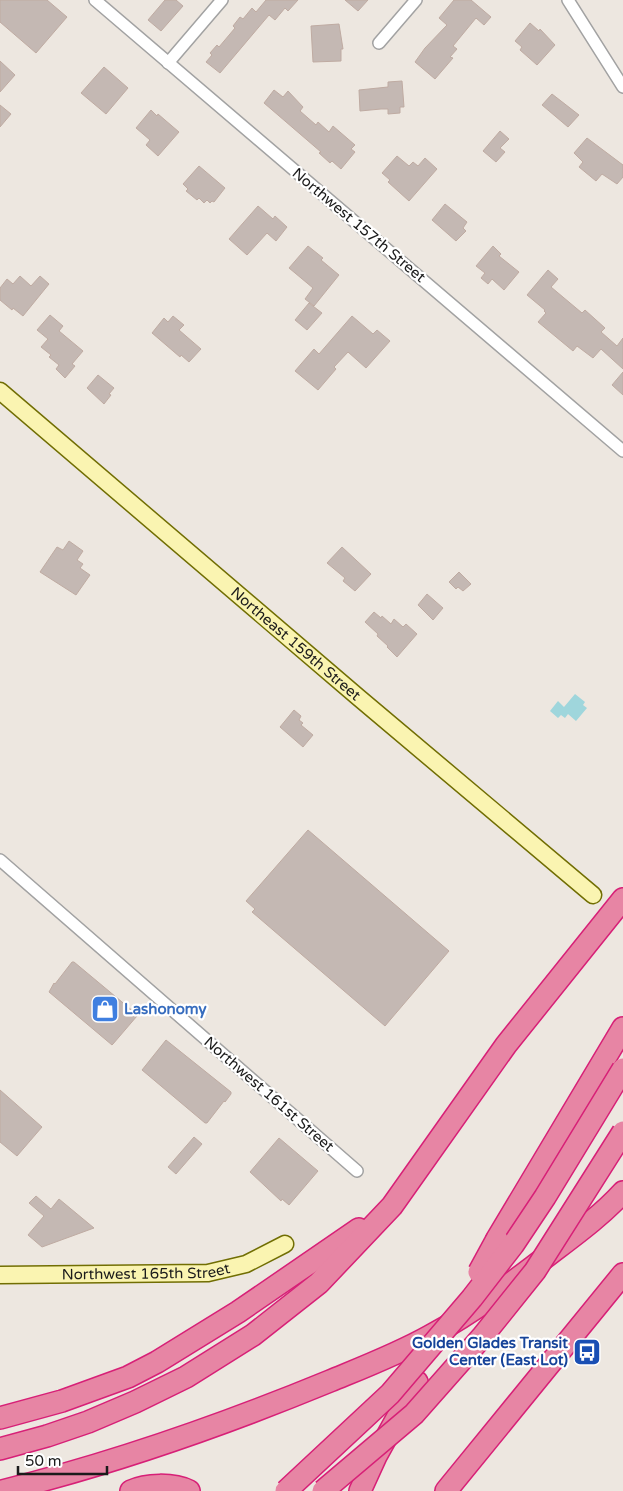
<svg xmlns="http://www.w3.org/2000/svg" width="623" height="1491" font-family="'Varela Round',sans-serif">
<rect width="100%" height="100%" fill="#ede7e0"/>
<path fill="#9fd6dc" d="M575,694L585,702L583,705L587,708L576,721L568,714L565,718L561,715L558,718L550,711L558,701L564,707Z"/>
<g fill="#c4b8b3" stroke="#bfaba2">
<path d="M0,0H47L67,17L36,53L0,22Z"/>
<path d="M165,0H176L183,6L161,31L148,20Z"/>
<path d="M266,0H298L288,11L285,8L275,20L269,15L220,73L206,62L212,55L210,53L217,45L219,47L235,28L233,26L240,17L243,19L252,8L256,12Z"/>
<path d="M345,0H368L358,11Z"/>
<path d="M454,0H471L491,17L484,25L476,18L453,46L457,49L450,57L453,58L435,79L415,62L425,48L447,25L439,18Z"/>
<path d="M530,23L539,31L540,29L555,45L537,65L520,50L522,47L515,41Z"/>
<path d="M339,24L343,49H341V61L313,62L311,26Z"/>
<path d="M0,61L15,75L0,92Z"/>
<path d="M104,67L128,88L106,114L81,93Z"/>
<path d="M402,81L404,107H400V113L388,114V109H381L360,111L359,90L388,87V82Z"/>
<path d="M274,90L283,97L288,91L303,107L300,111L316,125L318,122L329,132L333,126L355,145L351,149L355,152L341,169L332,161L330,163L319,153L321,152L264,103Z"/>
<path d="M552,94L579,115L568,127L542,105Z"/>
<path d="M0,105L11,114L0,127Z"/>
<path d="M151,110L157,116L158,114L179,132L158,156L146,145L150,140L136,128Z"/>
<path d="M500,131L509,139L500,148L505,152L496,162L483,151Z"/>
<path d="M587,138L623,165V177L617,184L602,174L596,181L579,167L583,162L574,153Z"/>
<path d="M397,156L409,166L413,162L418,166L425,158L437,169L409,201L388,182L390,180L382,173Z"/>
<path d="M199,166L225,188L214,202L212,201L210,203L207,200L204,203L199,198L197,200L186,191L188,189L183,184Z"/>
<path d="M445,204L467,222L463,228L466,231L456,241L432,220Z"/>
<path d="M258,206L273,219L275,216L287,227L276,241L267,233L247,255L229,239Z"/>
<path d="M308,246L323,258L321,260L339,275L314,306L305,299L313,288L289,268Z"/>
<path d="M493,246L501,254L499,256L519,272L504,290L492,279L488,284L481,278L485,273L476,266Z"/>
<path d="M548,270L558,279L551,287L582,313L585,310L605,328L601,332L617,346L623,338V369L601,349L593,358L577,346L573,351L538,322L546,313L544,311L545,310L527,295Z"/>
<path d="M20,276L31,286L40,276L49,284L23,316L13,308L12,310L0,300V288L7,279L13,284Z"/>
<path d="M309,303L322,313L307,330L295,320Z"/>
<path d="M50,315L63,326L59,331L83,351L72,364L75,366L65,378L56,369L59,365L49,357L51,355L41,347L48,339L37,330Z"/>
<path d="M173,316L184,325L179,330L201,349L189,362L181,355L180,357L152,333L164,318L168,322Z"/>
<path d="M352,316L373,334L377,330L390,341L366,368L348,352L334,367L336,369L318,390L295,371L314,349L319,354Z"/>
<path d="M623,372V395L612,385Z"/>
<path d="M98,375L114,388L109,394L111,395L104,404L87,388Z"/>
<path d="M69,541L83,551L77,560L83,564L80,568L90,575L76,595L40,572L57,547L63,550Z"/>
<path d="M342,547L371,574L355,591L343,581L345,578L327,563Z"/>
<path d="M459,572L471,584L463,591L458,587L456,589L449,582Z"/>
<path d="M427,594L443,608L433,620L418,605Z"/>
<path d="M374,612L381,618L382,616L391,624L394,619L403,627L406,624L417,634L397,657L387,647L388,646L377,636L378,634L365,622Z"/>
<path d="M294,710L301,716L299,720L303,723L301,725L313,735L303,747L280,727Z"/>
<path d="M308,830L449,951L385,1026L252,912L255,909L246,901Z"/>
<path d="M72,962H74L134,1012L137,1016L113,1044L112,1045L49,992L54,983L55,984Z"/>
<path d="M166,1040L231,1092V1094L225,1102L224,1101L207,1123H205L142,1070Z"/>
<path d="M0,1090L42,1127L17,1156L0,1142Z"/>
<path d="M194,1137L202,1144L176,1174L168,1167Z"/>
<path d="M279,1138L318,1171L289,1205L282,1199L281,1201L250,1172Z"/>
<path d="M36,1196L51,1209L59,1199L94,1228L42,1247L28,1235L44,1216L29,1203Z"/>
</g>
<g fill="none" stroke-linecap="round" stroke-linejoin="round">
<g stroke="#a2a2a2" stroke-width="14">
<g id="street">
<path d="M95,0L623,451"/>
<path d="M568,0L623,87"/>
<path d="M379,43L416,0"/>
<path d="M168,63L222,0"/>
<path d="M0,860L357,1171"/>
</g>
</g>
<g stroke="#716e03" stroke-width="19">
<g id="secondary">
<path id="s1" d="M0,391L358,697L593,895"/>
<path id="s2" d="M0,1275L208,1273L246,1264L285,1244"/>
</g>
</g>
<g stroke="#d72077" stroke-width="24">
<g id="highway">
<path d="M497,1239L623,1028"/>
<path d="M0,1418L62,1401L128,1377L157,1362L238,1312L359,1229"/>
<path d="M0,1449L47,1436L88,1422L135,1402L186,1377L253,1335L319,1283L392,1206L506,1045L623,899"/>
<path d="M2,1491C115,1463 223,1425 330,1381C364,1367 398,1354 430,1336C474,1312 512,1283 551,1253C576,1234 602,1215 623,1192"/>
<path d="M131,1491C146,1484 173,1483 189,1491"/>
<path d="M360,1491L376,1456L417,1382"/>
<path d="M446,1491L623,1274"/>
</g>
</g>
<use href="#street" stroke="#fff" stroke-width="11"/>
<use href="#secondary" stroke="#faf4b1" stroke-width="16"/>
<use href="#highway" stroke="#e785a4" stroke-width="21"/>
<g stroke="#d72077" stroke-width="24" stroke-linecap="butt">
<g id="highway-bridge">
<path d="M479,1272L497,1239"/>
<path d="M286,1491L390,1394L472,1298L513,1245L545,1197L623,1069"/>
<path d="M323,1491L414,1414L482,1337L535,1271L623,1132"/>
</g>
</g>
<use href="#highway-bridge" stroke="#e785a4" stroke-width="21"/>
</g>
<defs>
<g id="shop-square" transform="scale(1.4375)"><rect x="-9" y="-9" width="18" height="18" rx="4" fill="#3f7fe0" stroke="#fff"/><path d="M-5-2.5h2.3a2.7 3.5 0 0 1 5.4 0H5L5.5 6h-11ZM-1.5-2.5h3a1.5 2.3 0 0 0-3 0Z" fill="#fff"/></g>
<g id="bus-square" transform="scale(1.4375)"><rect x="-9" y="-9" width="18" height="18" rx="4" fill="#1a4fb4" stroke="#fff"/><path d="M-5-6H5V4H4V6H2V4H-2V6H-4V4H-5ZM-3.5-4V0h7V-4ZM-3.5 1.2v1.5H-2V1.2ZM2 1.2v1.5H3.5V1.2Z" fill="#fff"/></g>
</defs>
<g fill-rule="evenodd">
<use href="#shop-square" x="105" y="1009"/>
<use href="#bus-square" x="587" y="1352"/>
</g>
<g text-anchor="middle" stroke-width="4.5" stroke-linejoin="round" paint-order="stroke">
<g font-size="15" fill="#1b1b1b" stroke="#fff">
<text transform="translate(359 225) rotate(40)" y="5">Northwest 157th Street</text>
<text dy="5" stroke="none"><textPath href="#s1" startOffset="389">Northeast 159th Street</textPath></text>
<text transform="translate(269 1094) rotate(41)" y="5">Northwest 161st Street</text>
<text dy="5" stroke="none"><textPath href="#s2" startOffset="146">Northwest 165th Street</textPath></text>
</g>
<g font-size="15" font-weight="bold" fill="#366cbe" stroke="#fff" text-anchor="start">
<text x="124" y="1014">Lashonomy</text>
</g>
<g font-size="15" font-weight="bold" fill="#164399" stroke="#fff" text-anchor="end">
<text x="568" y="1348">Golden Glades Transit<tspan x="568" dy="17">Center (East Lot)</tspan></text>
</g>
</g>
<path d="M18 1466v8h89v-8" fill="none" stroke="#1b1b1b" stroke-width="2.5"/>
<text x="25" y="1466" font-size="15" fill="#1b1b1b" stroke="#ffffff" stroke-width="4" paint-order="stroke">50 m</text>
</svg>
